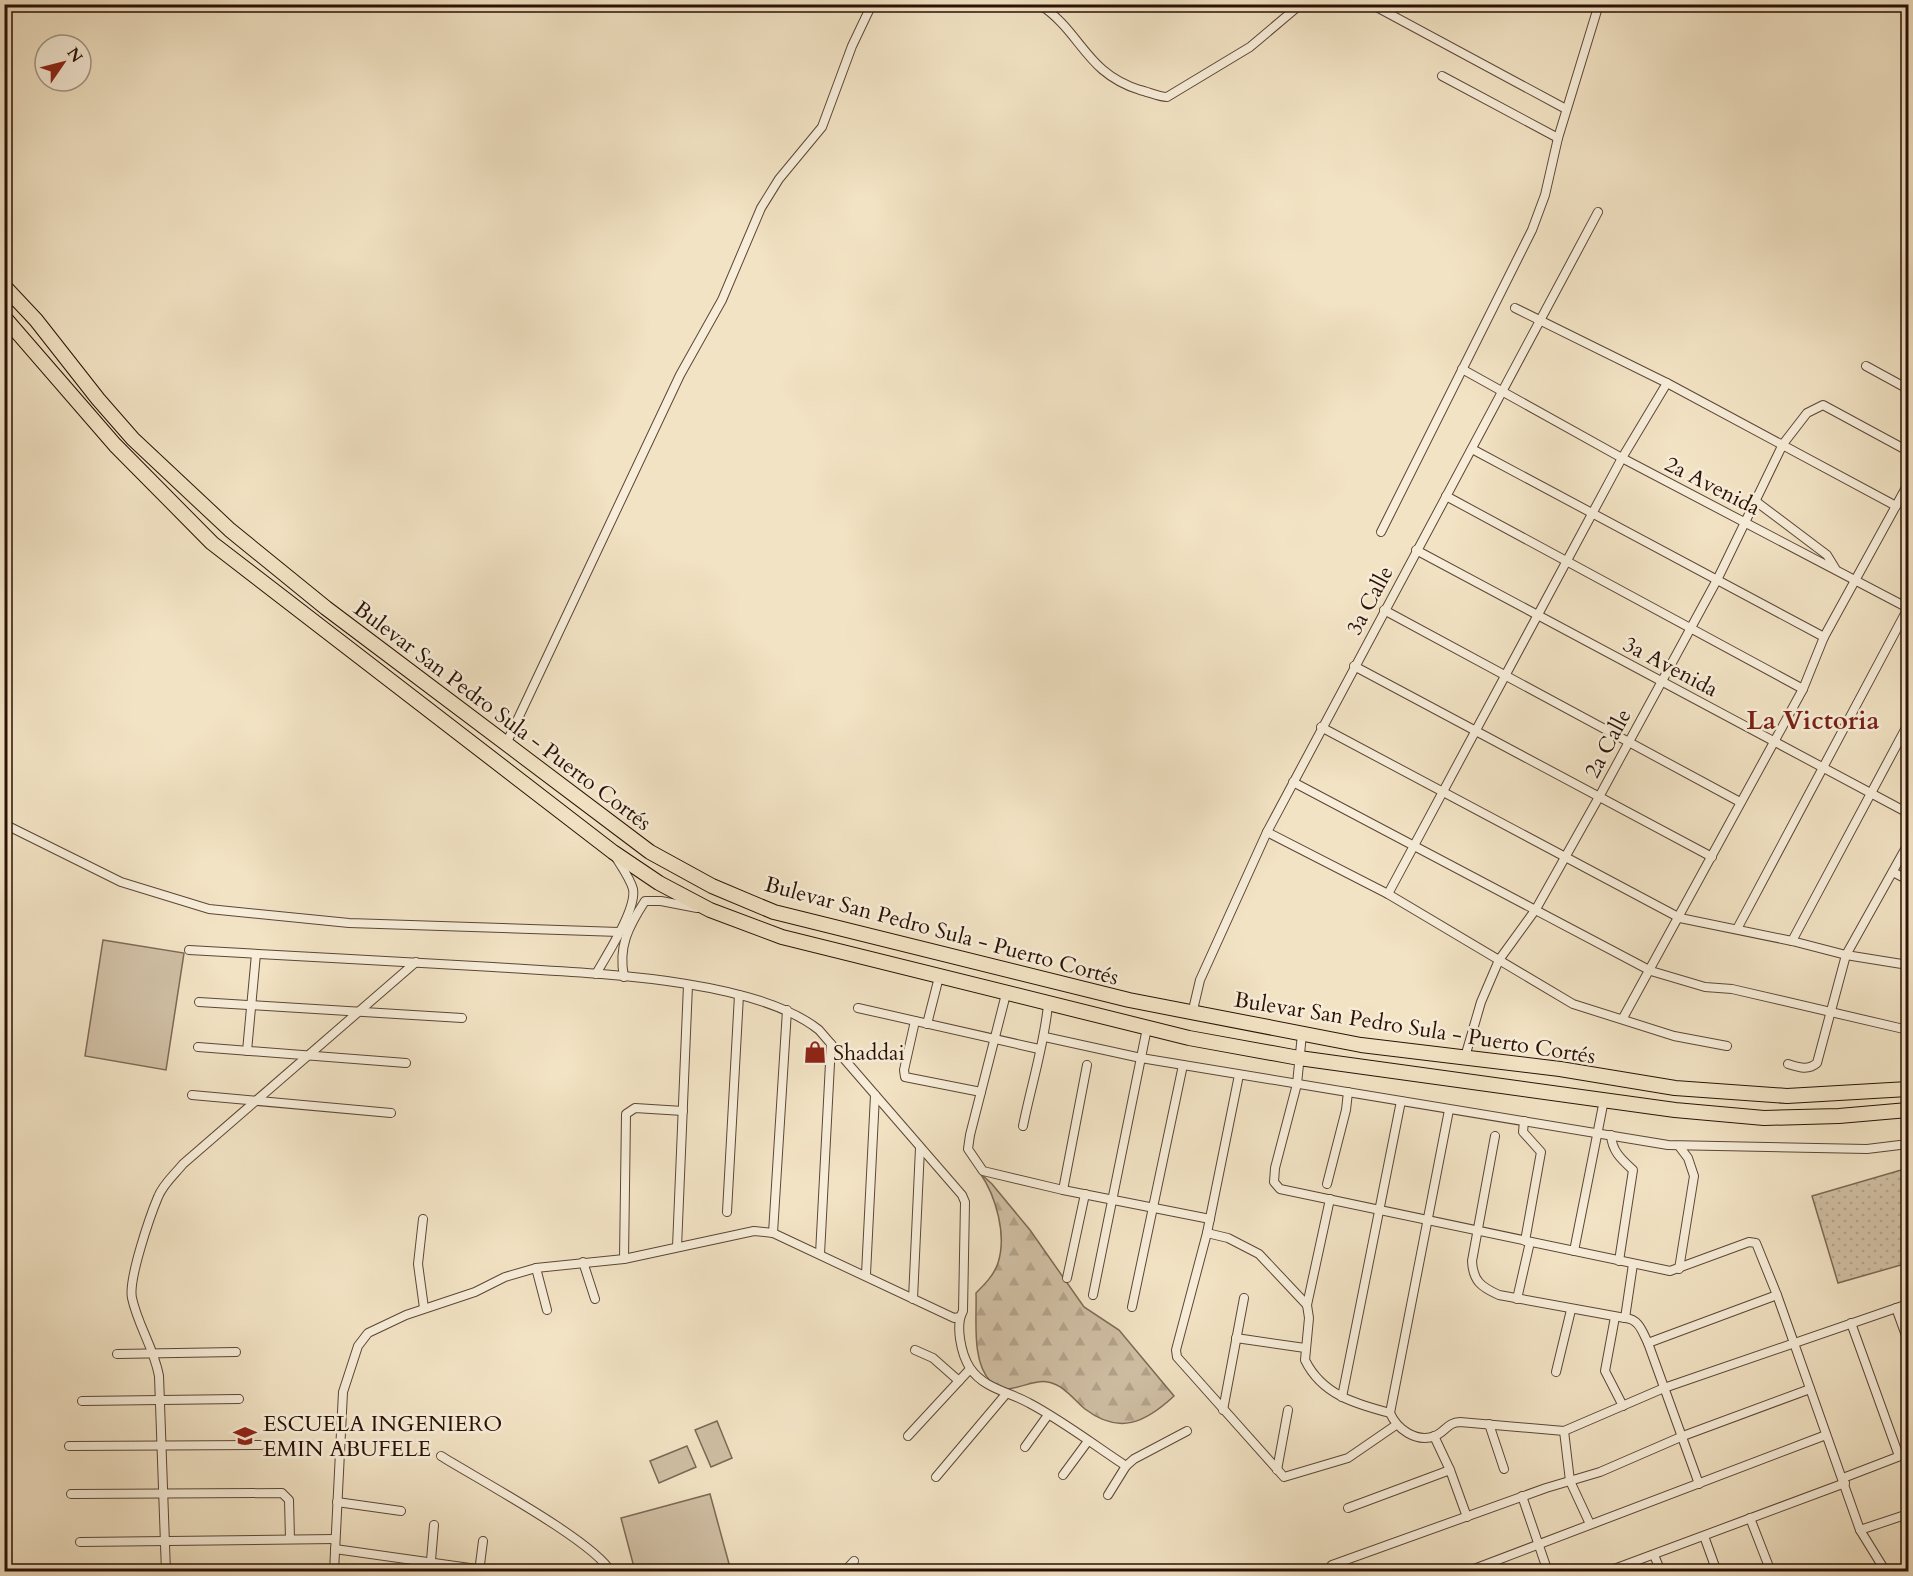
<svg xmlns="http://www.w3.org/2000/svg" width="1913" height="1576" font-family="Cardo,serif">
<defs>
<pattern id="forest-firs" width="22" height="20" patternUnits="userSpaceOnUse" patternTransform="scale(1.5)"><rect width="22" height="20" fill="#d0bfa4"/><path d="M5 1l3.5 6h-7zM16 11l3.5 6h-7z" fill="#b3a38c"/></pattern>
<pattern id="park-dots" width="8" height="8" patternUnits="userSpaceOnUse" patternTransform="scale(1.5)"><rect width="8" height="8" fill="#d0bfa4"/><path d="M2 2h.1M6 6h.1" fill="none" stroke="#b3a38c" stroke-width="1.8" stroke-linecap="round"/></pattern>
</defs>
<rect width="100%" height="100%" fill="#f2e3c4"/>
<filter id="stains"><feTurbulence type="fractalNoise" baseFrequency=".00333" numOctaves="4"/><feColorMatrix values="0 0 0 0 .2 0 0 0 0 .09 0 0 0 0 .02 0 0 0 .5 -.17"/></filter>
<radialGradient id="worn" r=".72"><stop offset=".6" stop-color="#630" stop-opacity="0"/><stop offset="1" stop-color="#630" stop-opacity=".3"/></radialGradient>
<g fill="#d0bfa4" stroke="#7d6855" stroke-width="1.5">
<path d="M103,940L184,953L166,1070L85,1056Z"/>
<path d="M717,1421L732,1458L711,1467L695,1430Z"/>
<path d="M687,1446L696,1467L659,1483L650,1461Z"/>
<path d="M710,1494L731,1571H635L621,1518Z"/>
</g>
<path fill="url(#forest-firs)" stroke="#7d6855" stroke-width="1.5" d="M980,1173L992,1184L1030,1230L1084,1307L1119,1330L1174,1396C1145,1423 1119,1435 1085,1409C1073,1399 1064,1385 1048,1382C1029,1378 1008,1399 991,1382C971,1362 977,1319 976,1293C985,1284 994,1275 998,1263C1007,1235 996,1196 980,1173Z"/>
<path fill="url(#park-dots)" stroke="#7d6855" stroke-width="1.5" d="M1908,1168V1263L1838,1283L1812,1196Z"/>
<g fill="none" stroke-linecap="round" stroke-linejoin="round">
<g stroke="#5c4636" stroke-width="10">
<g id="minor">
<path d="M1039,4C1082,32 1085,73 1140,90C1149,92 1158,97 1167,97L1250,47L1301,4"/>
<path d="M1371,4L1566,109"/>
<path d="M1442,76L1558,138"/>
<path d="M1515,308L1667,383L1896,506"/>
<path d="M1866,366L1908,389"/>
<path d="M1462,369L1622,458L1908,608"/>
<path d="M1472,449L1824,637"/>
<path d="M1446,496L1803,689"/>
<path d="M1754,500L1827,555L1835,568"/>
<path d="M1381,532L1532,230L1545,195L1558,138L1599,4"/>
<path d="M1416,550L1908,813"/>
<path d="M1384,610L1740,802"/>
<path d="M1354,666L1712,857"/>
<path d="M1321,727L1680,918L1792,941L1846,955L1908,965"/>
<path d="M506,744L680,375L722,300L761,208L779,179L822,127L852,46L872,4"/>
<path d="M1293,782L1651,971L1705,987L1732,989L1908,1030"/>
<path d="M4,824L121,882L209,909L349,923L619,932"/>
<path d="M1267,832L1388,894L1573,1004L1674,1036L1727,1046"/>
<path d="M1893,872L1908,880"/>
<path d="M1388,894L1622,458L1667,383"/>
<path d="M1737,929L1908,608"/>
<path d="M1792,941L1908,724"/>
<path d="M189,950C290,956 392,961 493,967C579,973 752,976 819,1030L962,1195L965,1202L963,1311C955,1325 961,1354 970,1368C984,1389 1010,1392 1029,1403C1063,1421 1094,1445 1126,1466"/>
<path d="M596,974C606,956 637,909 633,889C630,878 621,866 615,856"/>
<path d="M624,977C618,947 628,927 645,901H661L697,908"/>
<path d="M1006,994L970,1135L968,1149L983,1171L1063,1190L1210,1219"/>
<path d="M199,1002L462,1018"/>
<path d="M858,1008L1039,1049"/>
<path d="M1192,1014L1200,980L1267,832L1598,212"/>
<path d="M1623,1018L1803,689L1824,637L1908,484"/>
<path d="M915,1021L904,1070L905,1077L981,1092"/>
<path d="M927,1024L939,977"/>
<path d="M1302,1034L1297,1084L1275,1168L1274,1182L1280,1189L1670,1271L1749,1242L1756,1243L1777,1295L1860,1530L1886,1572"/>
<path d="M1045,1037L1141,1058L1668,1145L1867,1149L1908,1144"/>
<path d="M198,1047L406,1063"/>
<path d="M247,1051L256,954"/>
<path d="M1465,1057L1481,1002L1499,960L1536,909L1599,797L1718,578L1783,444L1807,413L1823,405L1908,451"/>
<path d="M1788,1064C1798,1067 1808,1071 1817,1063L1846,955L1908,844"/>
<path d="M1239,1075L1207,1233L1176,1350L1177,1357L1284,1477L1348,1458L1396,1425"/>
<path d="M192,1095L391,1113"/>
<path d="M1524,1121L1523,1132L1541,1152L1525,1241"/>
<path d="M1023,1126C1031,1086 1044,1046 1048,1005"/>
<path d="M1611,1135C1612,1151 1621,1159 1633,1170L1619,1261"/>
<path d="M1495,1136L1472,1261C1473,1281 1481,1287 1499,1295L1625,1318"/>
<path d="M1327,1184L1346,1110L1348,1092"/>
<path d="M1063,1190L1087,1065"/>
<path d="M727,1212L739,995"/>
<path d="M423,1219L418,1264L424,1308"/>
<path d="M773,1233L787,1010"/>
<path d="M1207,1233L1228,1238L1259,1254L1307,1305L1309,1318L1305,1360C1322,1395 1356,1404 1390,1413C1397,1429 1416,1443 1435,1436C1445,1432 1448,1422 1460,1422L1564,1431L1664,1388L1908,1304"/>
<path d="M677,1247L688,985"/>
<path d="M1574,1251L1604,1100"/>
<path d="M820,1254L831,1044"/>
<path d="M624,1259L626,1114L635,1108L683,1111"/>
<path d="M583,1262L595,1299"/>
<path d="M1633,1264L1625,1318C1639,1319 1642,1331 1648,1343L1699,1484"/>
<path d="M536,1268L547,1310"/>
<path d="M1679,1269L1694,1176L1688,1158L1679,1146"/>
<path d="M866,1274L875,1095"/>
<path d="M1067,1278L1085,1194"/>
<path d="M1093,1295L1147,1028"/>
<path d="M913,1299L920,1148"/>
<path d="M1517,1299L1530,1242"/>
<path d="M1307,1305L1330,1199"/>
<path d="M1132,1307L1183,1065"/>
<path d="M1896,1308L1908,1341"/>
<path d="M1615,1317L1605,1371L1623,1406"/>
<path d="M1851,1323L1899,1456"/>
<path d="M1236,1338L1305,1348"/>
<path d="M1648,1343L1777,1295"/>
<path d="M915,1350L933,1358L959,1381"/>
<path d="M117,1354L236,1352"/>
<path d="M1556,1372L1571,1310"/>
<path d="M1342,1397L1401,1101"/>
<path d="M82,1401L239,1399"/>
<path d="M1223,1410L1244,1298"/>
<path d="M1390,1413L1449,1110"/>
<path d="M1489,1424L1504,1469"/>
<path d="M1564,1431L1570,1481L1590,1524"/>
<path d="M908,1436L970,1369"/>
<path d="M1434,1436L1450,1470"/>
<path d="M69,1446L261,1445"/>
<path d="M1025,1447L1048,1415"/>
<path d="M441,1456C476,1478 594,1541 611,1572"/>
<path d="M1277,1470L1288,1410"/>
<path d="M1063,1475L1088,1441"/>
<path d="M936,1477L1006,1394"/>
<path d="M1843,1478L1908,1453"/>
<path d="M71,1494L282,1493L289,1500L290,1539"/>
<path d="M1108,1495L1126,1466L1134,1459L1187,1431"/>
<path d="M1522,1496L1548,1572"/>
<path d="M337,1502L401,1511"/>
<path d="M1348,1508L1450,1470L1467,1517"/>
<path d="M1750,1518L1771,1572"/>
<path d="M1860,1530L1908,1514"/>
<path d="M1704,1536L1717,1572"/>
<path d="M80,1542L335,1539"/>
<path d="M335,1549L498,1572"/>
<path d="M1654,1555L1661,1572"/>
<path d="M166,1572L159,1376C154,1348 138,1326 132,1298C128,1280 150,1216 158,1197C163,1184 175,1174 183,1164L416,962"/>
<path d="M334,1572L343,1392L358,1346L368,1333L406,1315L475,1292L505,1277L536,1268L624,1259L754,1231L773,1233L954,1318L960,1317"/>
<path d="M430,1572L434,1525"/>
<path d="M479,1572L483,1541"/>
<path d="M844,1572L854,1561"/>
<path d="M1334,1572L1332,1565L1546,1488L1600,1472L1683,1436L1810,1389"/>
<path d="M1466,1572L1826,1435"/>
<path d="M1606,1572L1845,1483"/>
<path d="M1902,1572L1908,1569"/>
</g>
</g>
<g stroke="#2a1106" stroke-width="16">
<g id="trunk">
<path d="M4,286L36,320L98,399L133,439L230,530L326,608L650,852L712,886L774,912L1129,1000L1361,1045L1560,1069L1675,1088L1787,1096L1908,1089"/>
<path d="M4,317L115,445L212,543L613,852L659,883L710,910L782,937L1189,1038L1299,1058L1675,1110L1764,1118L1839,1116L1908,1110"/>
</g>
</g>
<use href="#minor" stroke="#f7edd9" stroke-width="8"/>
<use href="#trunk" stroke="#f2e3c4" stroke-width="14"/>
</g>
<defs>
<g id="shop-bare" transform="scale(1.8)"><path d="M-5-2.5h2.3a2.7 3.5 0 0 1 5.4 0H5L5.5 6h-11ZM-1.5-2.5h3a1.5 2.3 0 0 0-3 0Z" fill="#8f2418" stroke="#f7edd9" stroke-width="2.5" paint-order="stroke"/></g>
<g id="school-bare" transform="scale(1.8)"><path d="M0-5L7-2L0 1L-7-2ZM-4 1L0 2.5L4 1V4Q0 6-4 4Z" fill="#8f2418" stroke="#f7edd9" stroke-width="2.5" paint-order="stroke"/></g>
</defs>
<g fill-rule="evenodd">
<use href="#shop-bare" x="815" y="1052"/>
<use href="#school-bare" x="245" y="1436"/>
</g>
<g text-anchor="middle" stroke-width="5" stroke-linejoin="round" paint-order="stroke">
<g font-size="22" fill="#2a1106" stroke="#f7edd9">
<text transform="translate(1713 485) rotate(27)" y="8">2a Avenida</text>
<text transform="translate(1369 600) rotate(-62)" y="8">3a Calle</text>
<text transform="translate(1671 666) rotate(28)" y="8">3a Avenida</text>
<text transform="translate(503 715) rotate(37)" y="8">Bulevar San Pedro Sula - Puerto Cortés</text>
<text transform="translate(1607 743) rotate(-62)" y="8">2a Calle</text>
<text transform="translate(942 930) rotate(15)" y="8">Bulevar San Pedro Sula - Puerto Cortés</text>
<text transform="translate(1415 1027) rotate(9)" y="8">Bulevar San Pedro Sula - Puerto Cortés</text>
</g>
<g font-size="22" fill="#2a1106" stroke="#f7edd9" text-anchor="start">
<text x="833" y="1060">Shaddai</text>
<text x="263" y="1431">ESCUELA INGENIERO<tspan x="263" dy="25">EMIN ABUFELE</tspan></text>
</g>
<g font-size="26" font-weight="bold" fill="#7a1f14" stroke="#f7edd9">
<text x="1813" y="729">La Victoria</text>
</g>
</g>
<rect width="1913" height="1576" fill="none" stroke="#f2e3c4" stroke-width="24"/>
<rect x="6" y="6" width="1901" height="1564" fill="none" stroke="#2a1106" stroke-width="3"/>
<rect x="12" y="12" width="1889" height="1552" fill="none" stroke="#2a1106" stroke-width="1.5"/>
<g transform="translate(63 63) rotate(55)"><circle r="28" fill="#f7edd9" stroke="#a59585" stroke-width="1.5"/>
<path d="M0-4.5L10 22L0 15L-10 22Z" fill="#8f2418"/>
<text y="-9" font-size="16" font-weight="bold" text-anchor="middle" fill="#2a1106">N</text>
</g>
<rect width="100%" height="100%" filter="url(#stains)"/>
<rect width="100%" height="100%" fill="url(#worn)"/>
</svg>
